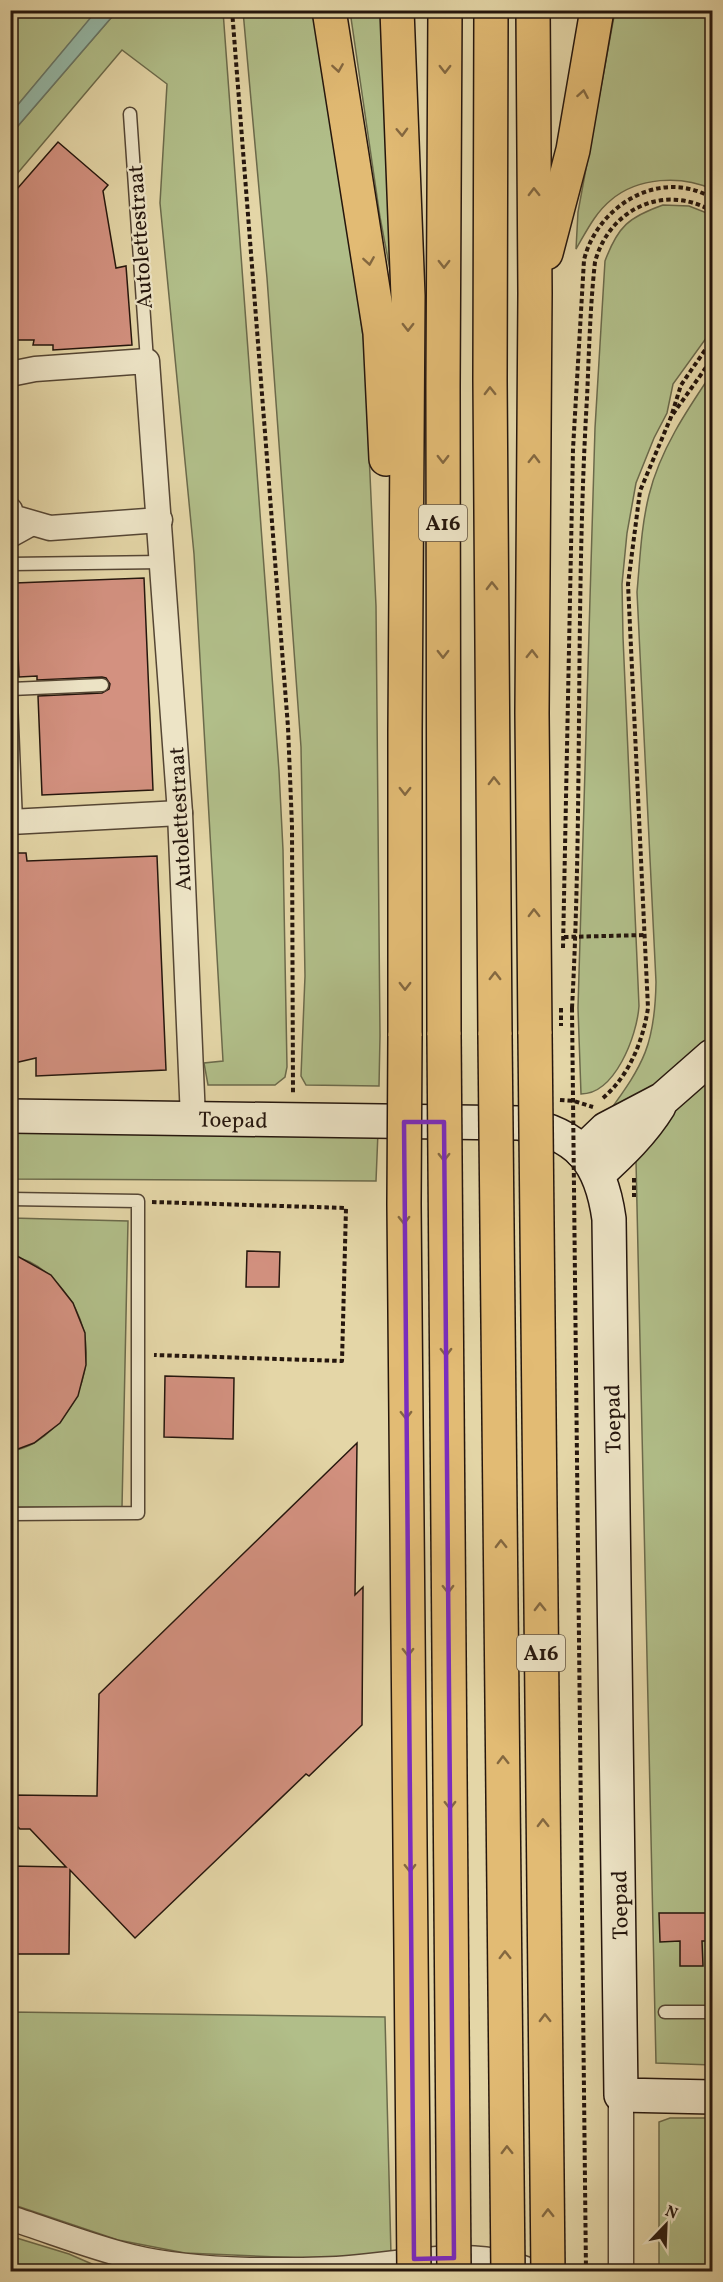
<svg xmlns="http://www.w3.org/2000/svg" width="723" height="2282" font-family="Vollkorn,serif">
<rect width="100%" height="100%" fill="#e4d6a7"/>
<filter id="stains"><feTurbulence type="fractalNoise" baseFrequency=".00333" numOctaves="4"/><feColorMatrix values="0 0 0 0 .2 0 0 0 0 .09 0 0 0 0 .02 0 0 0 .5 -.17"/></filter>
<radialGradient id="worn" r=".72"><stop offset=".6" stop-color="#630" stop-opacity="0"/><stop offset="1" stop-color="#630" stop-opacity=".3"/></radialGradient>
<g fill="#b1be89" stroke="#6b6a4b" stroke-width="1.5">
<path d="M11,11H97L11,113Z"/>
<path d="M117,11H223L279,771L283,850L287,1067L285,1077L275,1085H208L204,1063L223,1061L194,554L160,203L167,84L122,50L11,181V134Z"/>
<path d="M243,11H315L353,258L364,344L376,606L380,1036L379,1086L306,1085L301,1076L305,976L301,747L267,278Z"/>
<path d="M350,11H384L391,275L380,217Z"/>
<path d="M615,11H712V189C681,175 638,177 611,200C595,213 586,232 576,249L578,212Z"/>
<path d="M663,205L689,206L712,215V330L673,384L667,413L654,438L636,483L627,533L622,584L623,637L639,1006C637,1036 615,1094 581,1094L578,1008L595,428L605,261C618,226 629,217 663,205Z"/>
<path d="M712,373V1038C686,1074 647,1092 608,1113C644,1064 655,1044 656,982L637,592C640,560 641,527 649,495C660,450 687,410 712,373Z"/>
<path d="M712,1076V2065L656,2063L636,1161C641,1129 692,1102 712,1076Z"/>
<path d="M11,1128L378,1132L376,1181L11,1179Z"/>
<path d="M11,1218L128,1221L122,1507H11V1452C19,1449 29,1447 36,1442C88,1407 104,1340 63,1290C50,1274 32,1259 11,1256Z"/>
<path d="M10,2012L385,2017L391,2255L301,2258L185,2253L118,2240L11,2204Z"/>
<path d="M670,2118H712V2271H659V2122Z"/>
<path d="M10,2236L69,2254L108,2271L16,2272L11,2269Z"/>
</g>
<path fill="#95b9a8" stroke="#68786a" stroke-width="1.5" d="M97,10L117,11L11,134V113Z"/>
<g fill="#d39180" stroke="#25160d" stroke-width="1.5">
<path d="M58,142L108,185L103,191L116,268L126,266L132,345L53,350V345H33L34,340H10V197Z"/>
<path d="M144,578L153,790L42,795L38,696L102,693L109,689L110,684L106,678L102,677L37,680V676L19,677L15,583Z"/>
<path d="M10,853H26L27,861L157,856L166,1070L36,1076V1058L10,1064Z"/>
<path d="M247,1251L280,1252L279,1287H246Z"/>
<path d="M10,1252L51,1275L73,1303L85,1333L86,1365L78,1396L60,1423L34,1443L10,1452Z"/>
<path d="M165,1376L234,1378L233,1439L164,1437Z"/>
<path d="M357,1443L355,1595L363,1587L362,1725L309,1776L306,1774L135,1938L70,1870L69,1954H10V1866L66,1867L30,1829H20L10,1819V1795L97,1796L99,1694Z"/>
<path d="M659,1913H712V1941H702L703,1966H680V1941L660,1942Z"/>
</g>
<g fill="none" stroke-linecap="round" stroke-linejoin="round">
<g stroke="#554634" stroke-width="15">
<g id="lane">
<path d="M130,114L147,361"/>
<path d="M10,542L39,526"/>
<path d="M10,564L163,562"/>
<path d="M10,676L16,822"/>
<path d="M11,689L102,685"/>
<path d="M10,1199L138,1201V1513L10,1514"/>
<path d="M665,2012H712"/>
</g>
</g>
<g stroke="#554634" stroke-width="27">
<g id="street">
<path d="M10,374L35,369L147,361L180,813L193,1119"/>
<path d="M10,510L12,517L50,528L160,520"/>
<path d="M10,822L180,813"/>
<path d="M621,2095V2272"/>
<path d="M10,2218C51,2231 91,2247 132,2257C169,2266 211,2269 249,2270C282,2270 317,2271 350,2268C413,2263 471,2246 534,2272"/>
</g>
</g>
<g stroke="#25160d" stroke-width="36">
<g id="secondary">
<path d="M10,1116L519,1123C579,1134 601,1161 609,1219L621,2095L712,2097"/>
<path d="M582,1152L606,1129L663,1099L712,1056"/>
<path d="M598,1174C621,1153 643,1132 659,1106"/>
</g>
</g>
<g stroke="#25160d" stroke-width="36">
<g id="highway">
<path d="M329,10L380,333L386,459"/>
<path d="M397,10L408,296L405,732V1036"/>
<path d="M491,10L490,380L495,1035"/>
<path d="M533,10L535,293L532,713L535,1034"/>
<path d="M546,253L573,150L597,10"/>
<path d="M444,1035L443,386L445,10"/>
</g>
</g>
<g stroke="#25160d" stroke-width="4" stroke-dasharray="4.5 3" stroke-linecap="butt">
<path d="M232,10L288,727L292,826L293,1095"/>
<path d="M673,414L712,359"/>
<path d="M564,937L645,935"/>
<path d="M563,948L573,449L584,260C597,206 660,167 712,198"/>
<path d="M572,1008C583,805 575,601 587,398C589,353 590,307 595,262C609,209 664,183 712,211"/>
<path d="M603,1098C629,1076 643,1041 648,1008L628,584L640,491L671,417L681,385L712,340"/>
<path d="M560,1100L574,1101L593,1107"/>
<path d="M634,1178V1197"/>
<path d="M152,1202L346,1208L342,1361L154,1355"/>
</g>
<use href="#lane" stroke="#ede4c6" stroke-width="12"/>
<use href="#street" stroke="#ede4c6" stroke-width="24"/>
<use href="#secondary" stroke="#ede4c6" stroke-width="33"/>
<use href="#highway" stroke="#e2bb74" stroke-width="33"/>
<g stroke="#25160d" stroke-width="36" stroke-linecap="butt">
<g id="highway-bridge">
<path d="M535,1034L548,2272"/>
<path d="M444,1035L454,2272"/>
<path d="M495,1035L508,2272"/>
<path d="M405,1036L404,1204L414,2272"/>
</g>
</g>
<g stroke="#25160d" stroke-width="4" stroke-dasharray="4.5 3" stroke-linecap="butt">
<path d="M561,1008V1026"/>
<path d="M572,1008L586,2272"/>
</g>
<use href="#highway-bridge" stroke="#e2bb74" stroke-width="33"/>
</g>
<defs><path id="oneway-chevron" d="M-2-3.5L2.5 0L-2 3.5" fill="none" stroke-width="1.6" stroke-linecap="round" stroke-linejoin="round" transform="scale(1.5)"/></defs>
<g stroke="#846840">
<use href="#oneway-chevron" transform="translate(338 68) rotate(81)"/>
<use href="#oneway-chevron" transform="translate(445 69) rotate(90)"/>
<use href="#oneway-chevron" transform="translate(583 94) rotate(-80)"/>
<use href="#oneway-chevron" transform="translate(402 132) rotate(88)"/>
<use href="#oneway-chevron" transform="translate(534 192) rotate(-91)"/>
<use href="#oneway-chevron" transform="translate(369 261) rotate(81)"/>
<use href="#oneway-chevron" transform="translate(444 264) rotate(90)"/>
<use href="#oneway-chevron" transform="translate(408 327) rotate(90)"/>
<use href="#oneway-chevron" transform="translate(490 391) rotate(-91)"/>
<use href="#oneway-chevron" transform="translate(443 459) rotate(90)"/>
<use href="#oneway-chevron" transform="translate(534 459) rotate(-89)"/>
<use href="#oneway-chevron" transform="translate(492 586) rotate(-91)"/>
<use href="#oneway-chevron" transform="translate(443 654) rotate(90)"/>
<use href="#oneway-chevron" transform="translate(532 654) rotate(-89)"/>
<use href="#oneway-chevron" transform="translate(494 781) rotate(-91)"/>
<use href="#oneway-chevron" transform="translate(405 791) rotate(90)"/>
<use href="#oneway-chevron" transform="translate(534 913) rotate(-91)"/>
<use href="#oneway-chevron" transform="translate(495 976) rotate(-90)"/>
<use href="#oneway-chevron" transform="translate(405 986) rotate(90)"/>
<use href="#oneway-chevron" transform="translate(444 1157) rotate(90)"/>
<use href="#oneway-chevron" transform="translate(404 1220) rotate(89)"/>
<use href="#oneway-chevron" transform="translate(446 1352) rotate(89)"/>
<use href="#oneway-chevron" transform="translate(406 1415) rotate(89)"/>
<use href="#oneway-chevron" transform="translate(501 1544) rotate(-91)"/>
<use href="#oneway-chevron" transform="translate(448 1589) rotate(89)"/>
<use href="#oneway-chevron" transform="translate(540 1607) rotate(-91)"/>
<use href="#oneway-chevron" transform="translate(408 1652) rotate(89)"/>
<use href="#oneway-chevron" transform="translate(503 1760) rotate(-91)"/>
<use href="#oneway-chevron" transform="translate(450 1805) rotate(89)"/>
<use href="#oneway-chevron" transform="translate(543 1823) rotate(-91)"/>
<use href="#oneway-chevron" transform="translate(410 1868) rotate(89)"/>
<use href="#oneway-chevron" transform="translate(505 1955) rotate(-91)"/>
<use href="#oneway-chevron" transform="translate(545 2018) rotate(-91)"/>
<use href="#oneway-chevron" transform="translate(507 2150) rotate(-91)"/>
<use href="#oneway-chevron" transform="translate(548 2213) rotate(-91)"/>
</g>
<path fill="none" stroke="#7b2cbf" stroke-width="4.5" stroke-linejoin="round" d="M404,1122H444L454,2258L414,2259Z"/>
<g text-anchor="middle" stroke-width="4.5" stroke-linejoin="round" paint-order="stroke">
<g fill="#ede4c6" stroke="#615444" stroke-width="1.5">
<rect x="419" y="505" width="48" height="36" rx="4.5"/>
<rect x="517" y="1635" width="48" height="36" rx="4.5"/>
</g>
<g font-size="21" font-weight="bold" fill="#25160d">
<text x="443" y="530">A16</text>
<text x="541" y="1660">A16</text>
</g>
<g font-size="22" fill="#25160d" stroke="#ede4c6">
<text transform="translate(139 237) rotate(-94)" y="8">Autolettestraat</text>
<text transform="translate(179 819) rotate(-93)" y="8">Autolettestraat</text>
<text transform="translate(233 1119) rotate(1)" y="8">Toepad</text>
<text transform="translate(612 1419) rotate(-91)" y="8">Toepad</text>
<text transform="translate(619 1905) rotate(-91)" y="8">Toepad</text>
</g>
</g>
<rect width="723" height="2282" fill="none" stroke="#e4d6a7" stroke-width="36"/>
<rect x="12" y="12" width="699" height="2258" fill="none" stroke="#25160d" stroke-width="3"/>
<rect x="18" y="18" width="687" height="2246" fill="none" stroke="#25160d" stroke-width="1.5"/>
<g transform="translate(666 2225) rotate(23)" stroke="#ede4c6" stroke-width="4.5" paint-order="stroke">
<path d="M0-4.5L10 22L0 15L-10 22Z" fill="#25160d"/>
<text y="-9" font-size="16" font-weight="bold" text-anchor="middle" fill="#25160d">N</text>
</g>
<rect width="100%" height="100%" filter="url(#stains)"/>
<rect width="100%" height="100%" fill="url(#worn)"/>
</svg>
